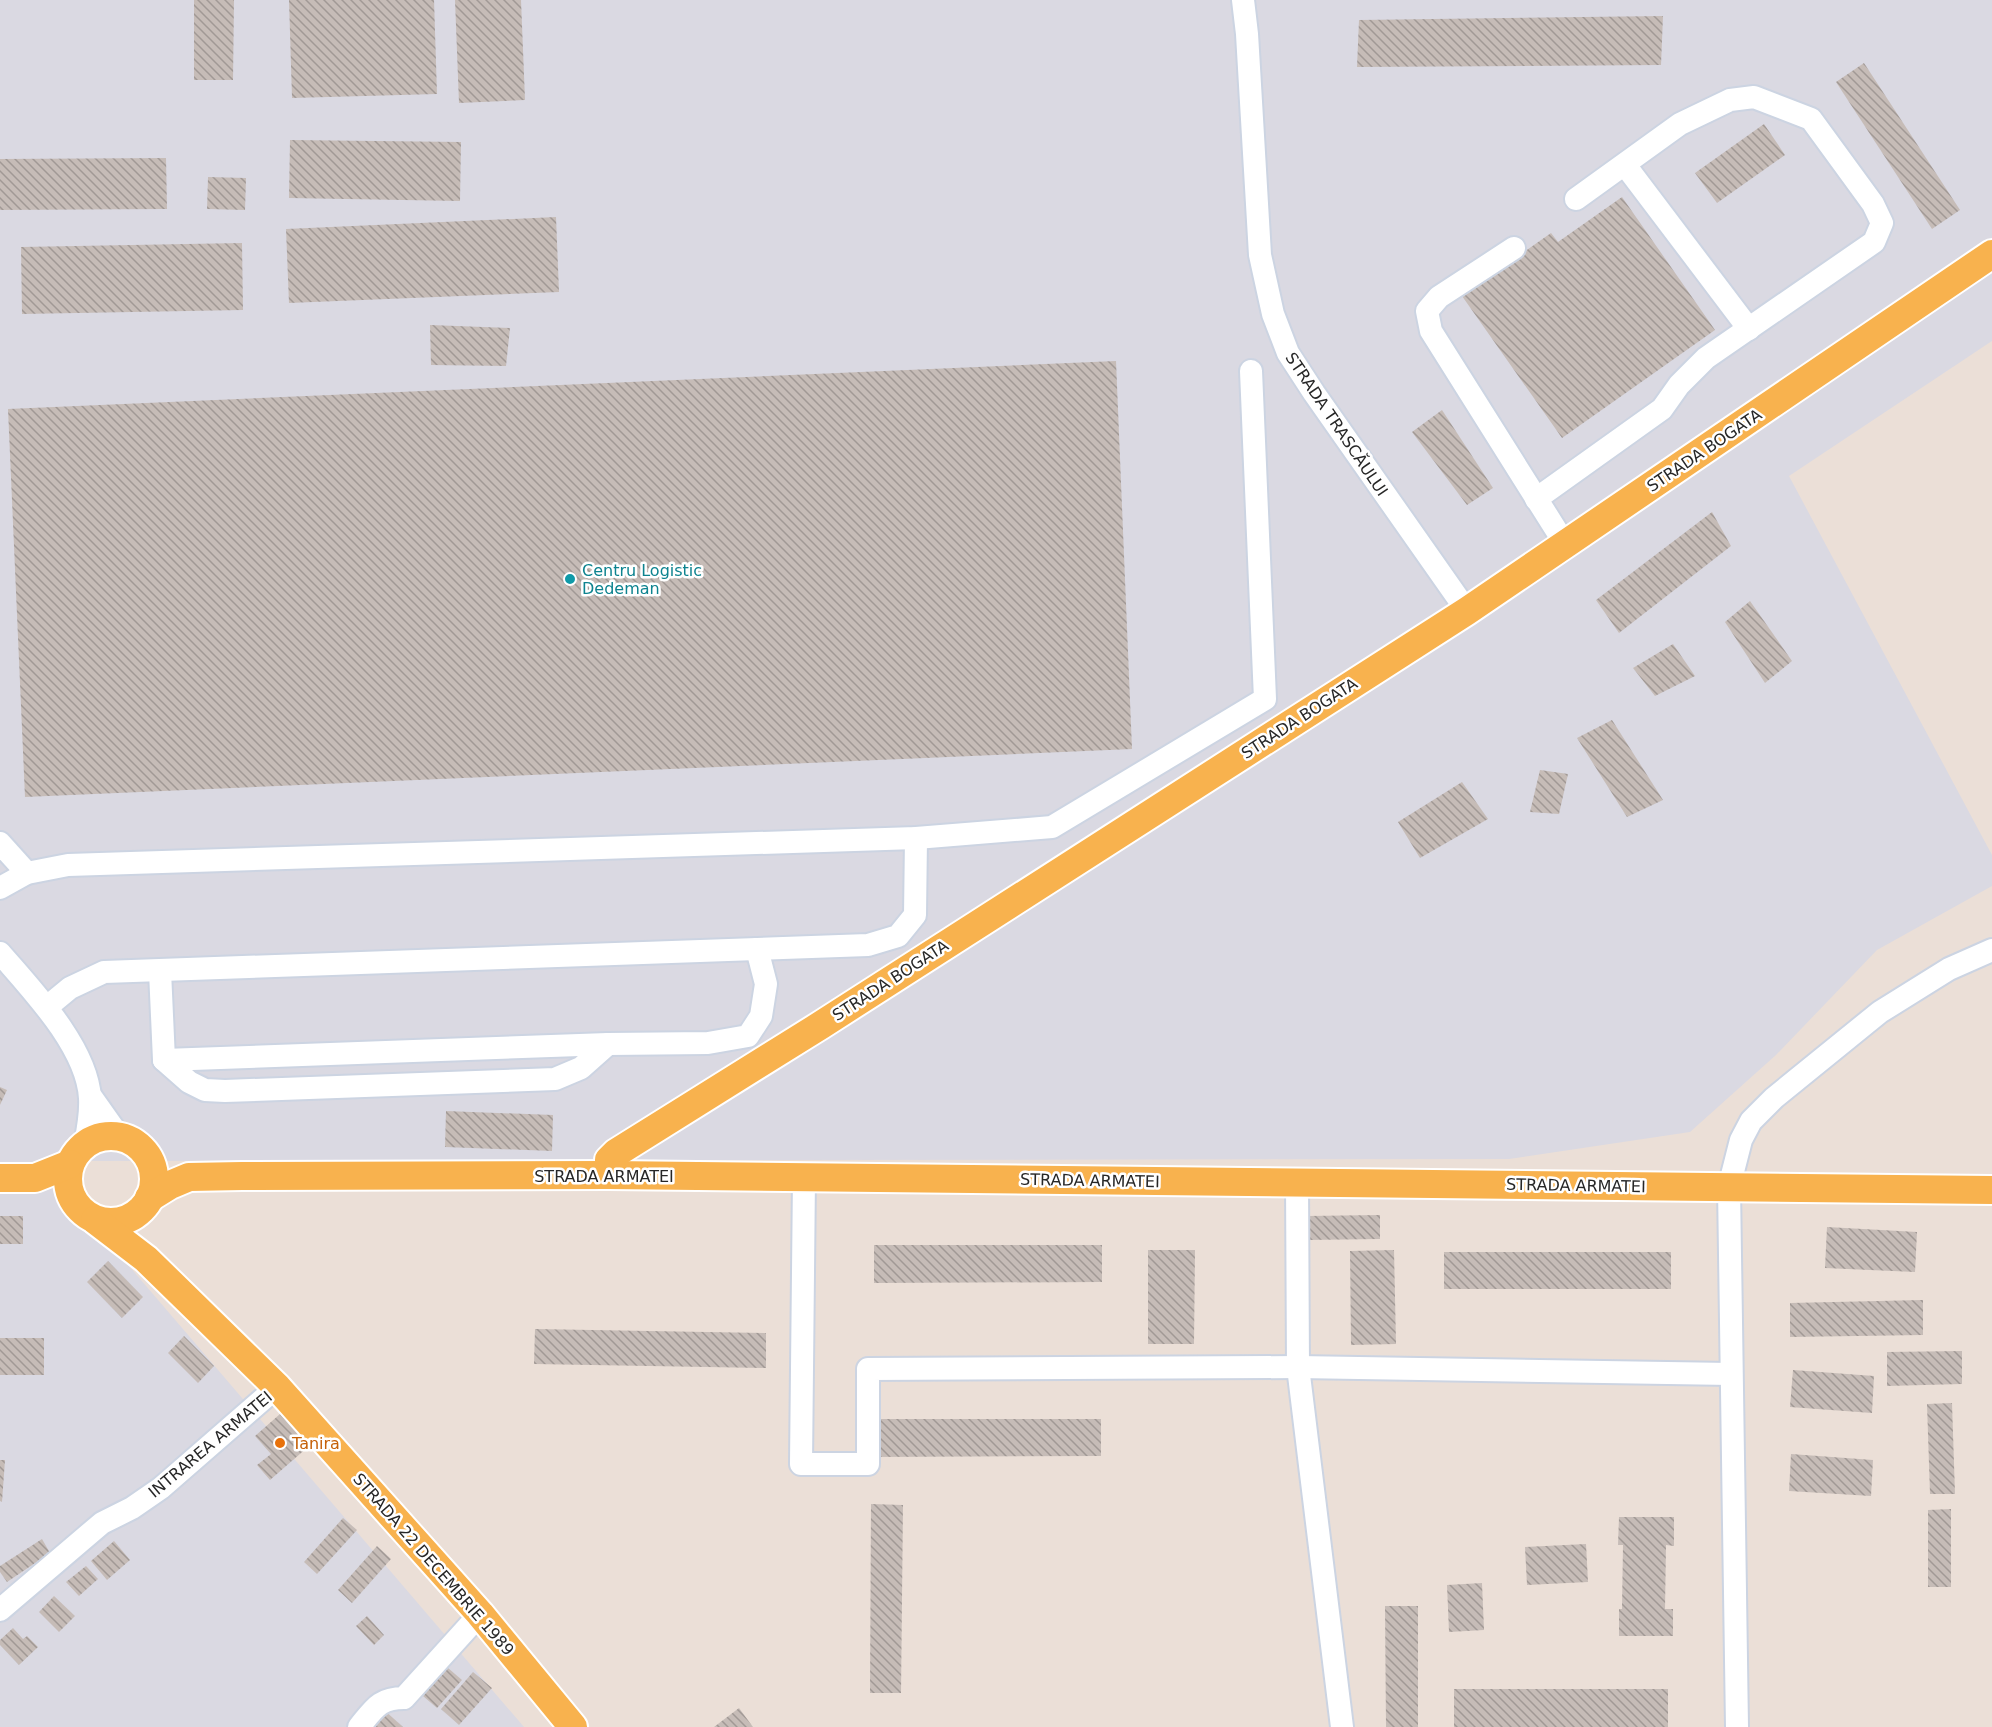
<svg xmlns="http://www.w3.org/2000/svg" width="1992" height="1727" font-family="'DejaVu Sans',sans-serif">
<defs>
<pattern id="building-back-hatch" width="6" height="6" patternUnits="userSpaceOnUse" patternTransform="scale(1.5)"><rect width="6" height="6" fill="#c6bcb7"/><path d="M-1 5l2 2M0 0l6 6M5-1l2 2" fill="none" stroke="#a19995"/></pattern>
</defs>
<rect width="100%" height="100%" fill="#ebdfd7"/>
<path fill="#dad9e2" d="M0,0H1992V341L1789,476L1992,855V886L1877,950L1776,1055L1690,1132L1509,1159L39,1161L524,1727H0Z"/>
<g fill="url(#building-back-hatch)">
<path d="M194,0H234L233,80H194Z"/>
<path d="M289,0H434L437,94L292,98Z"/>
<path d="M455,0H521L525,100L459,103Z"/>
<path d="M1663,16L1661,65L1357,67L1359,20Z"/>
<path d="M1864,63L1960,210L1932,229L1836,82Z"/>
<path d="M1764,124L1785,155L1717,203L1695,173Z"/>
<path d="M290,140L461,142L460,201L289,198Z"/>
<path d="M166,158L167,209L0,210V159Z"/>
<path d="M208,177L246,178L245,210L207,209Z"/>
<path d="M1622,197L1715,330L1562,438L1462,296L1551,233L1558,242Z"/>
<path d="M556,217L559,292L289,303L286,229Z"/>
<path d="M242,243L243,310L22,314L21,247Z"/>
<path d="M430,325L510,328L506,366L431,365Z"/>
<path d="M1116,361L1132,749L25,797L8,409Z"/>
<path d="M1442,410L1493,488L1467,505L1412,432Z"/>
<path d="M1712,512L1731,546L1619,633L1596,600Z"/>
<path d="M1750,601L1792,661L1765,683L1725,622Z"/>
<path d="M1673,644L1695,676L1655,696L1633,668Z"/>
<path d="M1612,720L1663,800L1627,817L1577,738Z"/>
<path d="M1540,770L1568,774L1559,814L1530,812Z"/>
<path d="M1462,782L1488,819L1420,858L1398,822Z"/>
<path d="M0,1087L7,1090L0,1105Z"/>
<path d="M446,1111L553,1115L552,1151L445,1147Z"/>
<path d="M1380,1215V1239L1307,1240V1216Z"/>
<rect x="0" y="1216" width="23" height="28"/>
<path d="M1827,1227L1917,1232L1915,1272L1825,1268Z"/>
<path d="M874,1245H1102V1282L874,1283Z"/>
<path d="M1148,1250H1195L1194,1344H1148Z"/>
<path d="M1394,1250L1396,1344L1351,1345L1350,1251Z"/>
<rect x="1444" y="1252" width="227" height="37"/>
<path d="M108,1261L143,1297L122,1318L87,1282Z"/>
<path d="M1923,1300V1335L1790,1337V1303Z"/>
<path d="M535,1329L766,1333V1368L534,1364Z"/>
<path d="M184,1336L214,1366L198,1383L168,1353Z"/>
<rect x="0" y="1338" width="44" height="37"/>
<path d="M1962,1351V1384L1887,1386V1352Z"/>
<path d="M1793,1370L1874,1376L1872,1413L1790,1407Z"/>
<path d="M1952,1403L1955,1494H1930L1927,1404Z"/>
<path d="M288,1407L316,1440L270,1480L257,1465L271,1454L255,1436Z"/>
<path d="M873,1419H1101V1456L874,1457Z"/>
<path d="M1791,1454L1873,1460L1871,1496L1789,1491Z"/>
<path d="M0,1460H5L2,1502L0,1501Z"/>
<path d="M871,1504L903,1505L901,1693H870Z"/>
<path d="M1951,1509V1587H1928V1510Z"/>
<path d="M1619,1517H1674V1546L1666,1545L1665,1609H1673V1636H1619V1609H1622L1623,1545H1618Z"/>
<path d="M343,1518L357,1530L317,1574L304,1562Z"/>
<path d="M42,1539L50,1553L7,1582L0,1572V1566Z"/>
<path d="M114,1541L130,1560L107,1580L91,1561Z"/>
<path d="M1586,1544L1588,1582L1527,1585L1525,1547Z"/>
<path d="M377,1546L391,1559L352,1603L338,1590Z"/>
<path d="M86,1566L98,1579L79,1596L66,1582Z"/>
<path d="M1482,1583L1484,1630L1449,1632L1447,1585Z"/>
<path d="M54,1596L75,1616L59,1632L39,1612Z"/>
<path d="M1385,1606H1418V1727H1386Z"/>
<path d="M367,1616L384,1635L374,1645L356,1626Z"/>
<path d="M13,1628L23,1639L27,1636L38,1647L19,1665L0,1645V1640Z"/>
<path d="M448,1668L462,1680L437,1708L423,1696Z"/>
<path d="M473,1672L492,1688L459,1725L441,1709Z"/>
<rect x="1454" y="1689" width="214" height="38"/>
<path d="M739,1708L753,1727H714Z"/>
<path d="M383,1709L403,1727H368Z"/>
</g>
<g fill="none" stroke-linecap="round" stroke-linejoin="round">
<g stroke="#ccd4e2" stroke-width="26">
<g id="minor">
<path d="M1243,0L1247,34L1260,255L1273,314L1288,353L1314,393L1467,611"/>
<path d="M1625,165L1749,329"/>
<path d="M1514,248L1439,297L1427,311L1431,331L1565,544"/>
<path d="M1536,499L1662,409L1679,385L1706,358L1874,242L1882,223L1873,204L1811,119L1754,97L1730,100L1680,124L1576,199"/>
<path d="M0,843L27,873"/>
<path d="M0,888L27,873L68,865L916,838L1052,827L1265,699L1251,371"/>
<path d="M0,953C32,990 87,1047 90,1098C91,1114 88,1129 85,1144"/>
<path d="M160,971L164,1060L189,1082L205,1090L225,1091L555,1079L581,1068L608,1044"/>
<path d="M47,1007L70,988L104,972L868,945L898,936L915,915L916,838"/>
<path d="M164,1060L608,1044L708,1043L748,1036L761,1016L766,984L757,949"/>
<path d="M90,1095L119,1136"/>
<path d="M804,1177L801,1464H868V1369L1298,1367L1731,1374"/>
<path d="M1297,1182L1298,1367L1342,1727"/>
<path d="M0,1610L102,1523L132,1508L161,1488L277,1387"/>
<path d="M359,1727C374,1709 379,1698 404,1698L480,1614"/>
<path d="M1737,1727L1729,1187L1741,1140L1751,1121L1774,1098L1880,1012L1949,969L1992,950"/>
</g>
</g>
<g stroke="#fff" stroke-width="32">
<g id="major">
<circle cx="111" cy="1179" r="43"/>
<path d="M609,1175V1160L616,1153L821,1025L1467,611L1992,254"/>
<path d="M0,1178H35L70,1164"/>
<path d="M149,1198L170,1185L189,1177L242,1176L609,1175L1992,1190"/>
<path d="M95,1220L146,1259L277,1387L480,1614L573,1727"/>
</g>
</g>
<use href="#minor" stroke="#fff" stroke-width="22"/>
<use href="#major" stroke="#f8b24e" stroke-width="28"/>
</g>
<circle fill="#0f9aa8" stroke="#fff" stroke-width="2" cx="570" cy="579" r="6"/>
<circle fill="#e8710a" stroke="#fff" stroke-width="2" cx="280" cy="1443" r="6"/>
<g text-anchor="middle" stroke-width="5" stroke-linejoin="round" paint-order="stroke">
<g font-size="16" fill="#272727" stroke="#fff">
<text transform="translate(1337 424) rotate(56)" y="6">STRADA TRASCĂULUI</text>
<text transform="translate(1704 450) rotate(-34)" y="6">STRADA BOGATA</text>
<text transform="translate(1299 718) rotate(-33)" y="6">STRADA BOGATA</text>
<text transform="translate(890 980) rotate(-33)" y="6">STRADA BOGATA</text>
<text x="604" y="1182">STRADA ARMATEI</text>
<text transform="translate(1090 1180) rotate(1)" y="6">STRADA ARMATEI</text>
<text transform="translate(1576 1185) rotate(1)" y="6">STRADA ARMATEI</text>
<text transform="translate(210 1444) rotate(-40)" y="6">INTRAREA ARMATEI</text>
<text transform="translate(434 1564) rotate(49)" y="6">STRADA 22 DECEMBRIE 1989</text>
</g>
<g font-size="16" fill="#0d838f" stroke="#fff" text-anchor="start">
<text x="582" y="576">Centru Logistic<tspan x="582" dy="18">Dedeman</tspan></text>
</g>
<g font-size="16" fill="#c56008" stroke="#fff" text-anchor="start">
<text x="292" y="1449">Tanira</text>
</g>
</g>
</svg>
